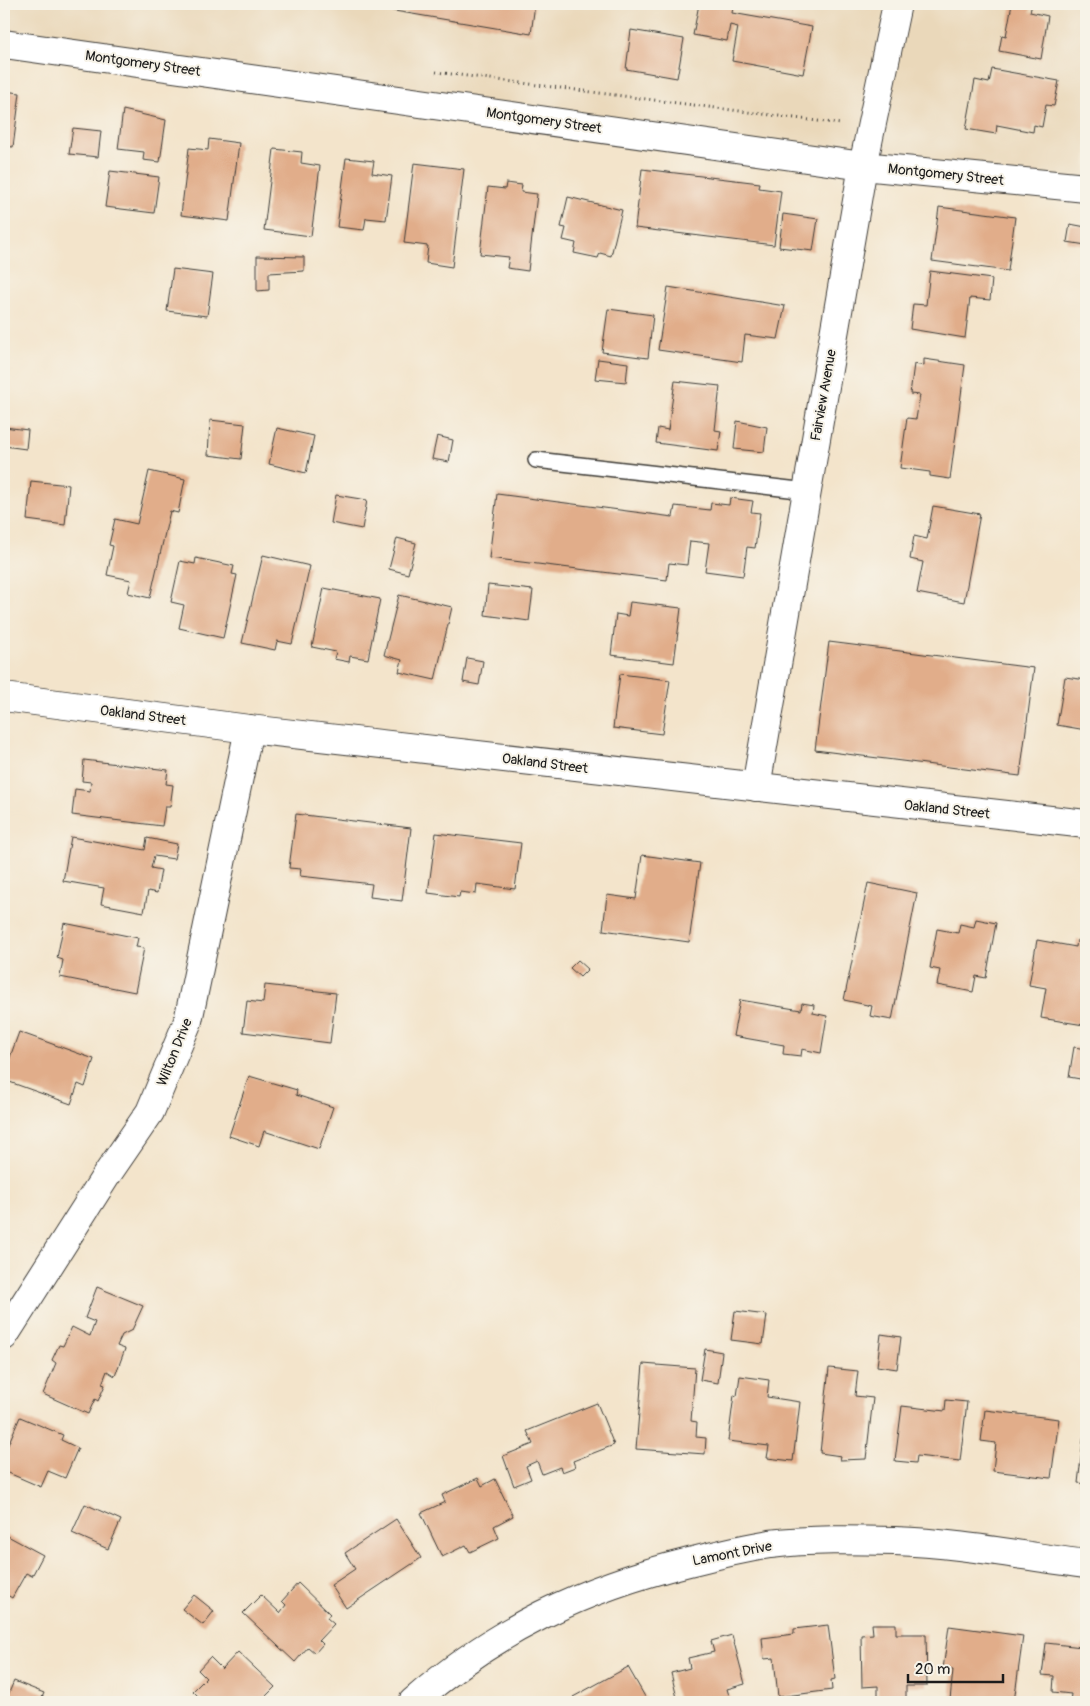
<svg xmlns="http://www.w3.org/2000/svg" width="1090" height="1706" font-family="Pangolin,sans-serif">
<rect width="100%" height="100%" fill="#f7f3e8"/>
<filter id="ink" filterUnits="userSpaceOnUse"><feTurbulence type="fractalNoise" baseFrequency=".02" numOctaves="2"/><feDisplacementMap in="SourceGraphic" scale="10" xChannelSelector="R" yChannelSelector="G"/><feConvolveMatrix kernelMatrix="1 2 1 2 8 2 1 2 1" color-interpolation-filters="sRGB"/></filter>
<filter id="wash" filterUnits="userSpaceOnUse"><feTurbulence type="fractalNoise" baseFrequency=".0096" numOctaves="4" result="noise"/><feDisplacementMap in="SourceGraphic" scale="20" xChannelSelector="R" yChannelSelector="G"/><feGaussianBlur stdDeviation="1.12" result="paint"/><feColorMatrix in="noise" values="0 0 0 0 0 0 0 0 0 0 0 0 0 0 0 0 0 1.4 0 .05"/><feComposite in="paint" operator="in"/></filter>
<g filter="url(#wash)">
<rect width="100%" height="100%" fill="#f3e4cb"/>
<path fill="#ead8ba" d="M4,4H1086V188L4,43Z"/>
<g id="blocks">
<g fill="#e1ad8a">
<path d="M353,4H535L531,34Z"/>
<path d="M699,4H715L733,7L732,13L812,27L803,74L732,61L738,27L730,25L727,41L693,35Z"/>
<path d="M1012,4H1032L1030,12L1048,16L1041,59L999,51L1002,35L1006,36Z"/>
<path d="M631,30L684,39L677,78L626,69Z"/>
<path d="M992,69L1059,81L1054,106L1046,105L1042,127L1034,125L1033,132L997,125L996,134L966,129L975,80L989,83Z"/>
<path d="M4,91L20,93L13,147L4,146Z"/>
<path d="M123,110L166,120L160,162L143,160L144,152L118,149Z"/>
<path d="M73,128L101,131L98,157L69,154Z"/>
<path d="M209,139L239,143L229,221L181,215L189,148L208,150Z"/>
<path d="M274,149L302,152L301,163L320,166L311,236L264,230Z"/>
<path d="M346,158L374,161L372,173L392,176L386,220L366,218L364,230L337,227Z"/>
<path d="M414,163L464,169L452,267L426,263L428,246L404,243Z"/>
<path d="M4,169H9L5,199H4Z"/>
<path d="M642,169L760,183L759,188L781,191L774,245L635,228Z"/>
<path d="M110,171L159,177L154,213L105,207Z"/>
<path d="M506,183L522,185L521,192L537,194L528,271L507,268L509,257L480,254L488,187L505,189Z"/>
<path d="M568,197L622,210L611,256L600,253L598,258L574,253L576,243L563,240L566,228L561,227Z"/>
<path d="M939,207L1015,217L1008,271L932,261Z"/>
<path d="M783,214L818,219L813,251L779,247Z"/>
<path d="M1070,224L1086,227V245L1067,242Z"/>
<path d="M257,256L304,257V271L269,273V290L257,291Z"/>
<path d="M173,269L213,274L207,316L167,311Z"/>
<path d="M930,271L992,279L990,300L970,298L965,338L910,329L913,304L926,305Z"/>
<path d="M668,287L785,306L778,339L745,335L742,362L658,350Z"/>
<path d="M608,309L653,315L648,358L602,352Z"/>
<path d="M598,359L628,363L626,382L595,379Z"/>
<path d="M924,359L965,365L950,479L930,476V472L900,468L907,418L916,419L920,395L910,394L914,364L924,366Z"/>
<path d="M675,381L720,386L715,430L721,431L718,451L656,443L658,428L668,430Z"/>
<path d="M210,420L245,424L241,459L208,455Z"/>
<path d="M737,421L767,427L764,452L734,449Z"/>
<path d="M4,427L28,430L26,449L4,446Z"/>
<path d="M277,428L314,436L306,473L269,464Z"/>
<path d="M437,436L453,440L449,462L432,459Z"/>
<path d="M149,471L185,479L178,513L170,511L150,598L128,593L131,580L107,575L113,546L109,545L115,519L137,524Z"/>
<path d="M31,481L69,485L65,525L27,520Z"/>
<path d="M497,494L673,517L675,506L710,510L711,503L729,505L730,498L753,501L751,512L760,513L755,548L747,547L743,576L705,571L709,543L690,541L687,565L669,563L667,580L489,558Z"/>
<path d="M336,495L367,500L362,529L331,523Z"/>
<path d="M933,506L980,514L964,602L917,593L923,562L910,559L914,536L927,539Z"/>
<path d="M397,538L416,543L408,574L389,569Z"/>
<path d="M263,555L310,566L292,644L277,641L275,650L242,643Z"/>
<path d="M196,558L234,566L232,574L237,575L223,638L179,628L184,605L171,602L180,561L195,564Z"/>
<path d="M488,585L533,590L529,621L485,615Z"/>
<path d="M324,588L380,599L368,659L350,656L349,662L334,659L336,652L312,647Z"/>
<path d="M399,595L452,607L435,680L399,672L402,660L384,655Z"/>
<path d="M630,602L681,608L674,663L611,655L616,614L628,616Z"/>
<path d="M829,642L1034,668L1020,776L815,750Z"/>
<path d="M467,658L483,661L479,685L463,682Z"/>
<path d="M620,674L670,680L662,734L613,728Z"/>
<path d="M1065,677L1086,680V730L1057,725Z"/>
<path d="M84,760L168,770L166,784L173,785L170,807H165L162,826L72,815L75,789L90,791L91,782L82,781Z"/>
<path d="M296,814L411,828L402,901L370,897L372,884L300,876L301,869L289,868Z"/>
<path d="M436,833L521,843L515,889L477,884L476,894L460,892L459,897L428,893Z"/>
<path d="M71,837L145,850L147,838L177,844L174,859L154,856L151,868L161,870L157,893L148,891L144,912L101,904L104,888L63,881Z"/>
<path d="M642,855L700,863L689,942L603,930L607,895L636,899Z"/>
<path d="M868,883L917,893L892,1020L870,1016L872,1006L844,1000Z"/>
<path d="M976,919L996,923L986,978L976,976L973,992L937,985L940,970L930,968L937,929L958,933L960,924L974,927Z"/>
<path d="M64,923L138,938L136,947L144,948L135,992L60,977L63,960L57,958Z"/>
<path d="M1037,940L1076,947L1077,940L1086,942V1012L1084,1025L1041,1018L1046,988L1029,985Z"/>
<path d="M578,960L588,969L580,977L570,968Z"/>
<path d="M265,985L336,993L330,1043L243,1032L247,1001L263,1003Z"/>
<path d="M740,1000L801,1010L802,1003L814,1005L813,1013L827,1016L821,1053L802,1049L801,1056L783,1054L784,1045L733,1036Z"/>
<path d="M19,1032L94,1059L85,1087L78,1084L71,1104L4,1080V1074Z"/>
<path d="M1074,1047L1086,1049V1080L1069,1077Z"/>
<path d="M249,1076L297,1090L296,1095L333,1107L319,1149L264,1131L259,1146L229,1136Z"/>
<path d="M97,1287L143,1306L132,1330L122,1335L117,1346L125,1349L115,1376L107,1371L102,1384L105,1385L98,1401L95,1399L88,1414L43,1394L56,1363L52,1360L59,1345L63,1346L72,1327L90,1336L95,1322L85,1318Z"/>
<path d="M735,1311L767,1315L763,1344L731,1340Z"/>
<path d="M881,1334L901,1337L897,1369L877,1366Z"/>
<path d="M705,1349L722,1352L718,1383L700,1380Z"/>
<path d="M643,1364L695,1368L691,1421L697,1422L696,1437L706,1438L705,1454L636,1449Z"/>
<path d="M829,1368L858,1371L855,1396L873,1398L866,1459L840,1460L841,1456L820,1453Z"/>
<path d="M740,1376L769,1380L767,1397L800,1402L793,1461L767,1458L769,1446L728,1441L734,1395L737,1396Z"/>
<path d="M946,1400L967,1402L960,1461L917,1456L916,1463L895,1461L902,1406L945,1411Z"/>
<path d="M597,1403L614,1445L573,1461L575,1467L562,1472L560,1467L542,1474L537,1461L526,1466L531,1479L514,1486L503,1456L533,1444L527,1431Z"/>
<path d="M985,1410L1059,1419L1051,1478L993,1471L996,1443L981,1441Z"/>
<path d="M20,1417L63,1435L61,1440L78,1448L65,1478L48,1471L41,1487L4,1471V1454Z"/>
<path d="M1084,1432H1086V1484L1078,1483Z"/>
<path d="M478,1478L482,1486L495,1479L513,1516L494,1526L499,1538L470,1552L466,1545L442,1557L421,1513L445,1502L442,1495Z"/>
<path d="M85,1504L121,1520L108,1549L72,1533Z"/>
<path d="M396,1519L421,1558L346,1608L331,1585L355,1569L345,1553Z"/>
<path d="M4,1534L43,1555L32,1576L26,1573L12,1598L4,1593Z"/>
<path d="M298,1583L330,1614L327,1618L334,1624L319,1640L323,1644L315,1653L308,1647L295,1662L243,1613L261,1595L280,1613L286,1605L282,1601Z"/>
<path d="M194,1595L214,1611L203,1625L182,1609Z"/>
<path d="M872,1624H896V1634H926L927,1686H906V1702H878V1686L862,1687L861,1635L873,1634Z"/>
<path d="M828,1625L835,1679L831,1680L832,1690L778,1697L774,1658L764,1659L762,1638L794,1634V1629Z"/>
<path d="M949,1626L1023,1636L1014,1702H964L950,1700L953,1670L943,1669Z"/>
<path d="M732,1635L745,1684L727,1689L731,1702H678L671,1673L690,1668L688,1658L714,1652L711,1641Z"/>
<path d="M1046,1643L1082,1647V1644H1086V1702H1070L1071,1694L1053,1692L1054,1676L1042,1675Z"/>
<path d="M238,1652L275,1687L265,1697L271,1702H204L193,1691L206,1678L198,1670L210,1657L222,1669Z"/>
<path d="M628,1667L648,1702H576L573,1697Z"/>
<path d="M14,1681L44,1693L40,1702H5Z"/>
</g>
</g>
</g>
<g filter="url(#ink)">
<use href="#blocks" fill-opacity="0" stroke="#3c3a36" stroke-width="1"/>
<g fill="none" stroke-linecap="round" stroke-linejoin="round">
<g stroke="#3c3a36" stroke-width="18">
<path id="service" d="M536,460L807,491"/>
</g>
<g stroke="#3c3a36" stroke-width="30">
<g id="minor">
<path d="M4,44L863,166L1086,188"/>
<path d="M4,697L249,729L1086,824"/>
<path d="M756,787L863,166L897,4"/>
<path d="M4,1336L106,1176L150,1112L188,1021L249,729"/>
<path d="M413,1702C495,1630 583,1588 689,1562C716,1555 743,1548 770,1544C811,1539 854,1540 895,1541C959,1543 1023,1556 1086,1564"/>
</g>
</g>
<path stroke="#3c3a36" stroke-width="3" stroke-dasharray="1 4" stroke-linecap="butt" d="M436,72L841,124"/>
<use href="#service" stroke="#fff" stroke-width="15"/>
<use href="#minor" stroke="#fff" stroke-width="28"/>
</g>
</g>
<g text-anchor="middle" stroke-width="4" stroke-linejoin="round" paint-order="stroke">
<g font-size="14" fill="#1c1c1c" stroke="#f7f3e8">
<text transform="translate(143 63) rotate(8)" y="5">Montgomery Street</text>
<text transform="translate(544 120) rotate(8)" y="5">Montgomery Street</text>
<text transform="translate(946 174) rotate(6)" y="5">Montgomery Street</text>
<text transform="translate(823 395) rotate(-80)" y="5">Fairview Avenue</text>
<text transform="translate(143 715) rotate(7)" y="5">Oakland Street</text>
<text transform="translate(545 763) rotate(7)" y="5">Oakland Street</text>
<text transform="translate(947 809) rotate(6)" y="5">Oakland Street</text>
<text transform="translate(174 1052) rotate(-68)" y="5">Wilton Drive</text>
<text transform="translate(732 1553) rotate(-11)" y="5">Lamont Drive</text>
</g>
</g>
<rect width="1090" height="1706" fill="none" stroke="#f7f3e8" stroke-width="20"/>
<path d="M908 1674v8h95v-8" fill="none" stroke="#1c1c1c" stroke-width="2.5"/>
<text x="915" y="1674" font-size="15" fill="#1c1c1c" stroke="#f7f3e8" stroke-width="4" paint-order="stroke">20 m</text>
</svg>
